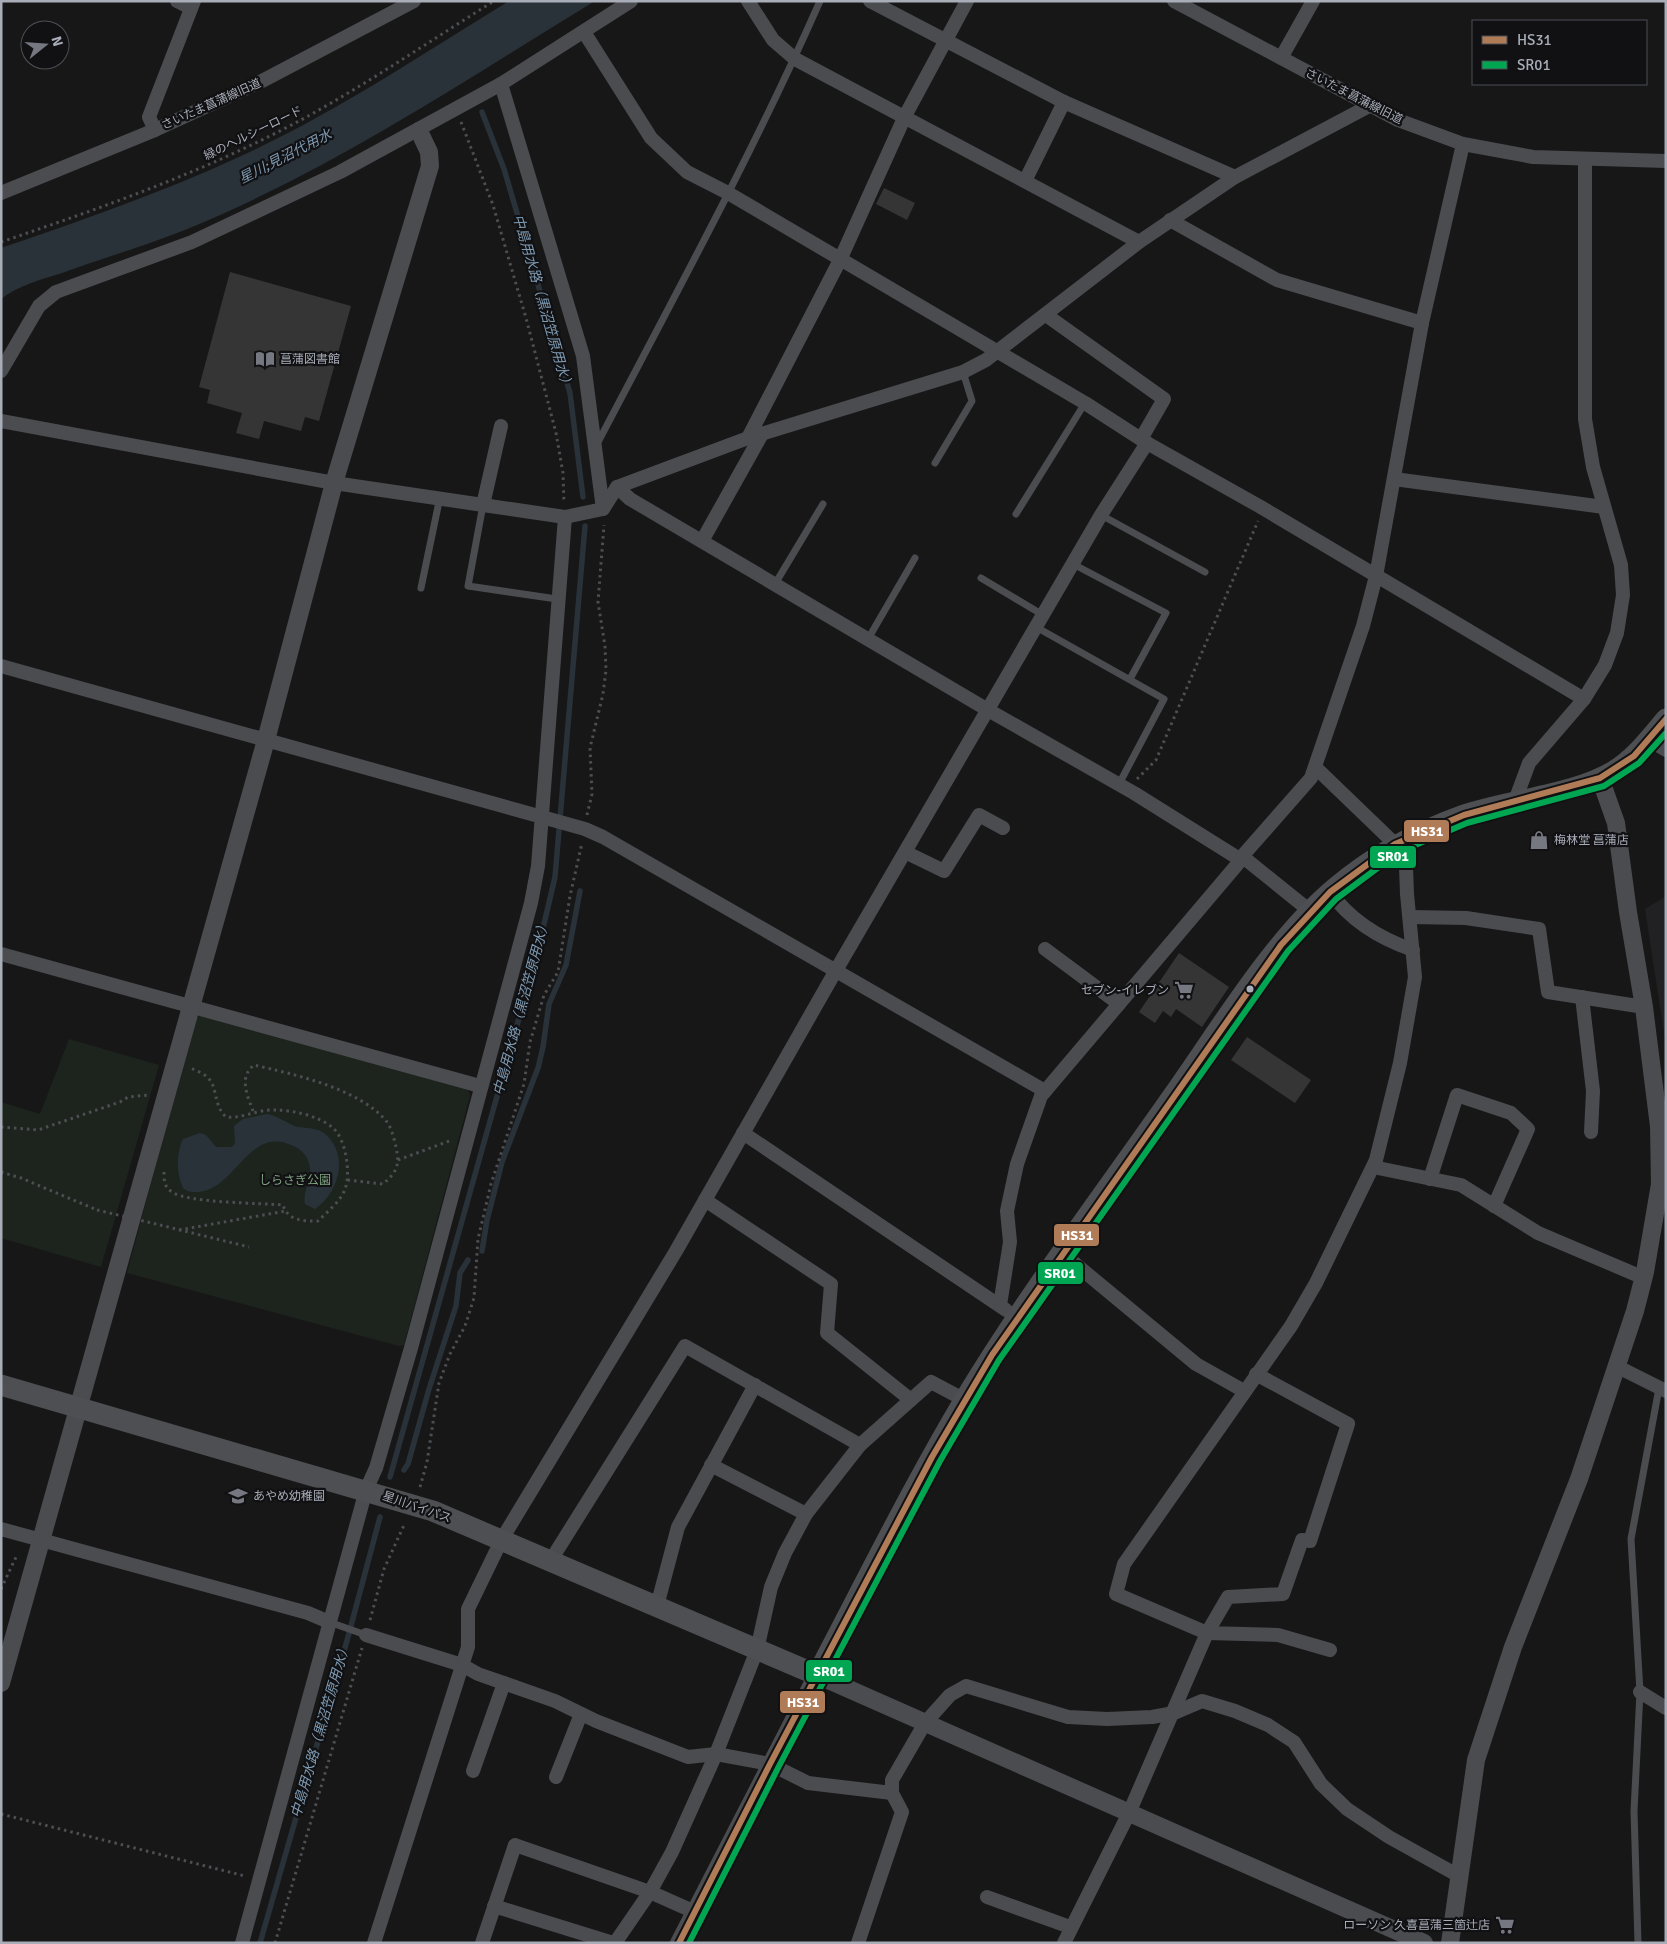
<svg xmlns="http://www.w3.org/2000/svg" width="1667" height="1944" font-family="Signika,'Noto Sans JP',sans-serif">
<rect width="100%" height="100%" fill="#171717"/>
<path fill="#212123" d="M1666,896V1046L1645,909Z"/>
<g fill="#1d241e">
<path d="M202,1014L468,1090L470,1096L404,1345L399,1346L127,1273L195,1019Z"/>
<path d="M69,1039L159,1065L101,1267L1,1238V1102L40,1114Z"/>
</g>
<g fill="#2a3239">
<path d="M509,1H595C462,82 330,171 185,230C144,246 101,259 59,274C40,280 17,286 1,299V248C83,220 163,192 241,156C335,113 421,55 509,1Z"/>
<path d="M267,1114C279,1116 287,1124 298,1127C307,1128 317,1128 324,1133C350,1154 339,1193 315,1209L305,1204C302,1190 314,1179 309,1163C306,1154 300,1148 291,1145C248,1126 235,1191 197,1192C191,1192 187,1192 183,1188C176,1172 176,1154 183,1139L200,1133L206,1135L216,1147H231L235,1144L234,1126L243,1119Z"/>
</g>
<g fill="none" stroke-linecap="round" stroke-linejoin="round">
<g stroke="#2a3239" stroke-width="5.5">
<path d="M482,112L504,169L570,393L583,497"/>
<path d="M482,1251L487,1220L502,1162L538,1068L543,1047L549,1004L566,965L580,891"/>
<path d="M404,1470L408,1464L429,1389L456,1306L460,1273L468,1260"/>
<path d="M390,1477L537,954L555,877L585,526"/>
<path d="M260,1943L348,1637L380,1517"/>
</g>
</g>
<g fill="#353536">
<path d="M884,188L915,203L907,220L876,204Z"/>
<path d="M230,272L351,306L319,421L305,417L301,431L264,421L259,439L236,433L242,413L207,403L210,390L199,387Z"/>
<path d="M1179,953L1229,987L1202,1027L1176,1009L1171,1017L1163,1011L1155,1023L1139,1012Z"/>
<path d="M1247,1037L1311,1080L1295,1103L1231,1060Z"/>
</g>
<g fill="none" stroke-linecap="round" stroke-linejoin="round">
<g stroke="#4d4e52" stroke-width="3" stroke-dasharray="2.5 4" stroke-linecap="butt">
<path d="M461,122L493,205L526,318L556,433L563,473L564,503"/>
<path d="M1,242C107,206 212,169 310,115C373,80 433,39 494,1"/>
<path d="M1137,779L1156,760L1258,521"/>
<path d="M587,815L592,794L590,748L603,694L606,670L605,646L598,602L604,525"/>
<path d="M253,1111C248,1097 238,1077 254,1065C293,1074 361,1089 387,1122C392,1129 394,1139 396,1147C400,1165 397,1172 383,1184L347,1180"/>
<path d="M1,1127L38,1130L120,1102L128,1097L149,1095"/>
<path d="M398,1160L452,1140"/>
<path d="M1,1172L21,1178L97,1210"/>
<path d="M164,1172C164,1180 164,1187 172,1192C187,1203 261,1203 283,1205C288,1221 303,1221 318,1221C327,1212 341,1201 345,1189C351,1174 346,1139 333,1128C319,1116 293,1110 275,1110C258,1109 242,1119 226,1117C213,1105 218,1087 208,1078C204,1073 196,1071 191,1068"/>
<path d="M160,1225L249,1247"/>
<path d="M179,1230L286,1211"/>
<path d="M420,1487L427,1462L439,1383L450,1354L465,1326L474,1298L478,1239L491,1184L524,1084L530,1042L544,995L558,972L570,896L582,843"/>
<path d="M1,1589L16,1557L19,1555"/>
<path d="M370,1620L384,1569L405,1523"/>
<path d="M1,1814L245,1876"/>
<path d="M275,1943L362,1648"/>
</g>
<g stroke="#4b4c50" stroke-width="7">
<path d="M596,446C673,299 753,153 820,1"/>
<path d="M935,463L972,401L963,372"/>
<path d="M483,505L468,586L557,599"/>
<path d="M1016,514L1085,403"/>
<path d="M1101,515L1205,572"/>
<path d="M1073,564L1166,613L1130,679"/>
<path d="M981,578L1043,615"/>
<path d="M775,584L823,504"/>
<path d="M421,588L440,497"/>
<path d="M1036,627L1164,699L1119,784"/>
<path d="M868,639L915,558"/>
<path d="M329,1622L366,1635"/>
<path d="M1638,1943L1634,1811L1640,1692L1631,1539L1659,1388"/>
</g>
<g stroke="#4b4c50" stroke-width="14">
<path d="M177,1L191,8"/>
<path d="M748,1L773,40L795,59L1139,242"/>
<path d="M870,1L1064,102L1235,177"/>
<path d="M1174,1L1398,120L1463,144L1533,157L1666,161"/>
<path d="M584,32L651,138L687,172L728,193L1085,403L1147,443L1259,506L1584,699"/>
<path d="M1281,58L1313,1"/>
<path d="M501,84L583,356L603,509"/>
<path d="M155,130L149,117L194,1"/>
<path d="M1025,181L1064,102"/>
<path d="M1,193L155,130L262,81L414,1"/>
<path d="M1170,220L1277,280L1422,323"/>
<path d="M1046,315L1164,399L1141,439"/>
<path d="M1,371L39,306L56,292L192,242L340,172L501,84L631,1"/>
<path d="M1,421L334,483L483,505L565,517L603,509L617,487L748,438L963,372L986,360L1139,242L1235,177L1369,106"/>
<path d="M748,438L840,260L905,116L967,1"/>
<path d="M1394,479L1604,507"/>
<path d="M617,487L630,499L988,710L1134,793L1241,860"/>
<path d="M483,505L501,426"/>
<path d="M702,541L762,434"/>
<path d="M1,666L585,829L603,837L1045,1091"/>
<path d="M1649,740L1666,750"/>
<path d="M1315,767L1395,844"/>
<path d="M1515,801L1529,763L1584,699L1605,665L1617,633L1623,595L1621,565L1593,467L1585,419V160"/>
<path d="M905,852L944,871L979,815L1003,828"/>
<path d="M1243,857L1310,911"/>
<path d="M1330,892C1350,920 1381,939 1413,950"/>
<path d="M1410,917L1466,918L1539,929L1548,992L1644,1007"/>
<path d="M1045,949L1119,1004"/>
<path d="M1,954L480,1086"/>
<path d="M1582,997L1593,1091L1591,1132"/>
<path d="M743,1133L1006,1310"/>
<path d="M1373,1167L1461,1185L1538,1233L1644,1278"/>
<path d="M1430,1179L1457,1095L1511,1113L1528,1129L1494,1206"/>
<path d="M705,1200L831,1284L827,1333L911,1400"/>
<path d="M1062,1253L1196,1364L1244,1391"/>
<path d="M1000,1305L1010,1242L1007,1211L1017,1164L1041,1096L1241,860L1245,853L1311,778L1363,626L1376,576L1422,323L1463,144"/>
<path d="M1616,1366L1666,1391"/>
<path d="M1256,1374L1348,1424L1310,1541L1302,1540L1283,1594L1228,1597L1207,1633L1278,1635L1330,1650"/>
<path d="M711,1465L806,1514"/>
<path d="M1,1529L308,1613L329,1622"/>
<path d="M551,1560L685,1346L860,1445"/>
<path d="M657,1606L678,1527L755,1385"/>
<path d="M366,1635L462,1665L478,1674L555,1701L596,1721L688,1757L716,1754L770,1764L808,1783L892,1793"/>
<path d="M1640,1692L1666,1708"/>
<path d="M473,1771L504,1683"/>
<path d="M556,1777L581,1714"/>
<path d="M987,1897L1070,1927"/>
<path d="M494,1906L613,1943"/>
<path d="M242,1943L366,1490L376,1468L411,1348L531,903L538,866L565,517"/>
<path d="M374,1943L468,1647V1609L502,1539L676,1251L835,972L1101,515L1147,443"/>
<path d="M482,1943L515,1845L650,1892L695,1912"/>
<path d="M615,1943L650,1892L672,1852L716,1754L757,1650L771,1587L785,1553L806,1514L860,1445L931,1382L965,1400"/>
<path d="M858,1943L902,1812L892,1793V1780L925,1723L950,1695L966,1686L1068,1717L1107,1719L1152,1717L1174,1713L1202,1701L1235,1711L1268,1725L1294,1742L1321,1784L1347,1809L1389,1837L1459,1876"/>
<path d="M1064,1943L1129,1813L1207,1633L1116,1594L1124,1564L1291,1326L1316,1283L1376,1160L1400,1063L1415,977L1407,894L1405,839"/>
</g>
<g stroke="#4b4c50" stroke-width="18">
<path d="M1,1683L266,740L334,483L430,166L429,152L419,131"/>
<path d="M679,1943L817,1675L1424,1943"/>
<path d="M1450,1943L1476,1760L1513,1647L1579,1479L1635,1311L1645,1272L1660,1184L1659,1126L1644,1007L1628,912L1616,823L1600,778"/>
</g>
<path stroke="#4d4f52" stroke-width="21" d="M1,1385L433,1511L817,1675C866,1582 912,1488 965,1399C1028,1295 1102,1197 1172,1097C1219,1031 1273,940 1335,888C1374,855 1414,833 1461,816C1507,800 1575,795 1614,771C1635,758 1650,738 1666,719"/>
<path stroke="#4d4e52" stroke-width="3" stroke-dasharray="2.5 4" stroke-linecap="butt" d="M97,1210L160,1225"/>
<g stroke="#111113" stroke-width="10">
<path id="bus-1" d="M679,1943L770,1764L932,1457L992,1355L1281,945L1330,892L1395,844L1464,815L1600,778L1634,756L1666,719"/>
</g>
<g stroke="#111113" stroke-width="10">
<path id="bus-2" d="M689,1943L778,1768L940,1461L999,1360L1288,951L1336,899L1399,852L1467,823L1604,786L1639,763L1666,733"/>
</g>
<use href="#bus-1" stroke="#b07c57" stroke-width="6"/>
<use href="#bus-2" stroke="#00a651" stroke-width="6"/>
</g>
<defs>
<g id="library-bare" transform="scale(1.5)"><path d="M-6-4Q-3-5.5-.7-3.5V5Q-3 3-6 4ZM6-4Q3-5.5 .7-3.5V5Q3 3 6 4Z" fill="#757880" stroke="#111113" stroke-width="2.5" paint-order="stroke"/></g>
<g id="shop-bare" transform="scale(1.5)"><path d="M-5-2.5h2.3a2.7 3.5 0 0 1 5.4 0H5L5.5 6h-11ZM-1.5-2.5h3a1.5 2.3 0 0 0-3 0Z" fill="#757880" stroke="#111113" stroke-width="2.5" paint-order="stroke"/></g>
<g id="supermarket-bare" transform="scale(1.5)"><path d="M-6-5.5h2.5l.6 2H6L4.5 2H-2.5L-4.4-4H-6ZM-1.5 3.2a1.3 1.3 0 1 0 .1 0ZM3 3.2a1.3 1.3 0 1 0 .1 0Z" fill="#757880" stroke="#111113" stroke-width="2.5" paint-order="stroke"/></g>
<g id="school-bare" transform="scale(1.5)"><path d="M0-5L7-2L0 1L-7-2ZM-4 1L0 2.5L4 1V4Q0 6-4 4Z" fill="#757880" stroke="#111113" stroke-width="2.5" paint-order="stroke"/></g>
</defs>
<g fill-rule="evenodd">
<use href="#library-bare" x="265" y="359"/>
<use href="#shop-bare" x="1539" y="840"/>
<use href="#supermarket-bare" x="1184" y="990"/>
<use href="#school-bare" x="238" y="1496"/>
<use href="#supermarket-bare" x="1505" y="1925"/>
</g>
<circle fill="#a8adb8" stroke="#111113" stroke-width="2" cx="1250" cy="989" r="4.5"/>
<g text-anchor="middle" stroke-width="4.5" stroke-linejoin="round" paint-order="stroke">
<g font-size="12" fill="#a8adb8" stroke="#111113">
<text transform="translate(1354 96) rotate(27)" y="4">さいたま菖蒲線旧道</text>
<text transform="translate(211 104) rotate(-24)" y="4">さいたま菖蒲線旧道</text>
<text transform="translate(253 133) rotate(-26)" y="4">緑のヘルシーロード</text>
<text transform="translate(417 1507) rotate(19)" y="4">星川バイパス</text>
</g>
<g font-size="12" fill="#a8adb8" stroke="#111113" text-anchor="start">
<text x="280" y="363">菖蒲図書館</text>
<text x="1554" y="844">梅林堂 菖蒲店</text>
<text x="1169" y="994" text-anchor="end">セブン-イレブン</text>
<text x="253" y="1500">あやめ幼稚園</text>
<text x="1490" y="1929" text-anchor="end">ローソン 久喜菖蒲三箇辻店</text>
</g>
<g font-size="12" fill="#7fa381" stroke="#111113">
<text x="295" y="1184">しらさぎ公園</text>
</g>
<g font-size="14" font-style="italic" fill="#7f9bb3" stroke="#111113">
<text transform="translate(285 156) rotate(-27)" y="5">星川;見沼代用水</text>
<text transform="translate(543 302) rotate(74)" y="5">中島用水路（黒沼笠原用水）</text>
<text transform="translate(521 1007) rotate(-75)" y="5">中島用水路（黒沼笠原用水）</text>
<text transform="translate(320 1730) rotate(-74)" y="5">中島用水路（黒沼笠原用水）</text>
</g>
</g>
<g stroke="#111113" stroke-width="2">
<rect x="1403" y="819" width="47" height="24" rx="5" fill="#b07c57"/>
<rect x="1369" y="845" width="48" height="24" rx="5" fill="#00a651"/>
<rect x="1053" y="1223" width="47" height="24" rx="5" fill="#b07c57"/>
<rect x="1037" y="1261" width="47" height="24" rx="5" fill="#00a651"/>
<rect x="805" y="1659" width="48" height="24" rx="5" fill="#00a651"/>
<rect x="779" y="1690" width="47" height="24" rx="5" fill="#b07c57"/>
</g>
<g font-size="14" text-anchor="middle" font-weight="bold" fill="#fff">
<text x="1427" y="836">HS31</text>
<text x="1393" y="861">SR01</text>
<text x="1077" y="1240">HS31</text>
<text x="1060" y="1278">SR01</text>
<text x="829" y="1676">SR01</text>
<text x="803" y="1707">HS31</text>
</g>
<rect width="1667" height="1944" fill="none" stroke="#a8adb8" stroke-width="5"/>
<rect x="1472" y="20" width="175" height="65" fill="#111113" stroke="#4d4f55"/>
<rect x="1482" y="36" width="25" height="8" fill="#b07c57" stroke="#4d4f55"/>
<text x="1517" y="45" font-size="15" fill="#a8adb8">HS31</text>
<rect x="1482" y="61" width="25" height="8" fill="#00a651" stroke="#4d4f55"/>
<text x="1517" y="70" font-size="15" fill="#a8adb8">SR01</text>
<g transform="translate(45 45) rotate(73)"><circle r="24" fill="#111113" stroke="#4d4f55"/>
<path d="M0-4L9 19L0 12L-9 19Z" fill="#757880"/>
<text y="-8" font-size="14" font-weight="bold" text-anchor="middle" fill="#a8adb8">N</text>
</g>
</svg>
